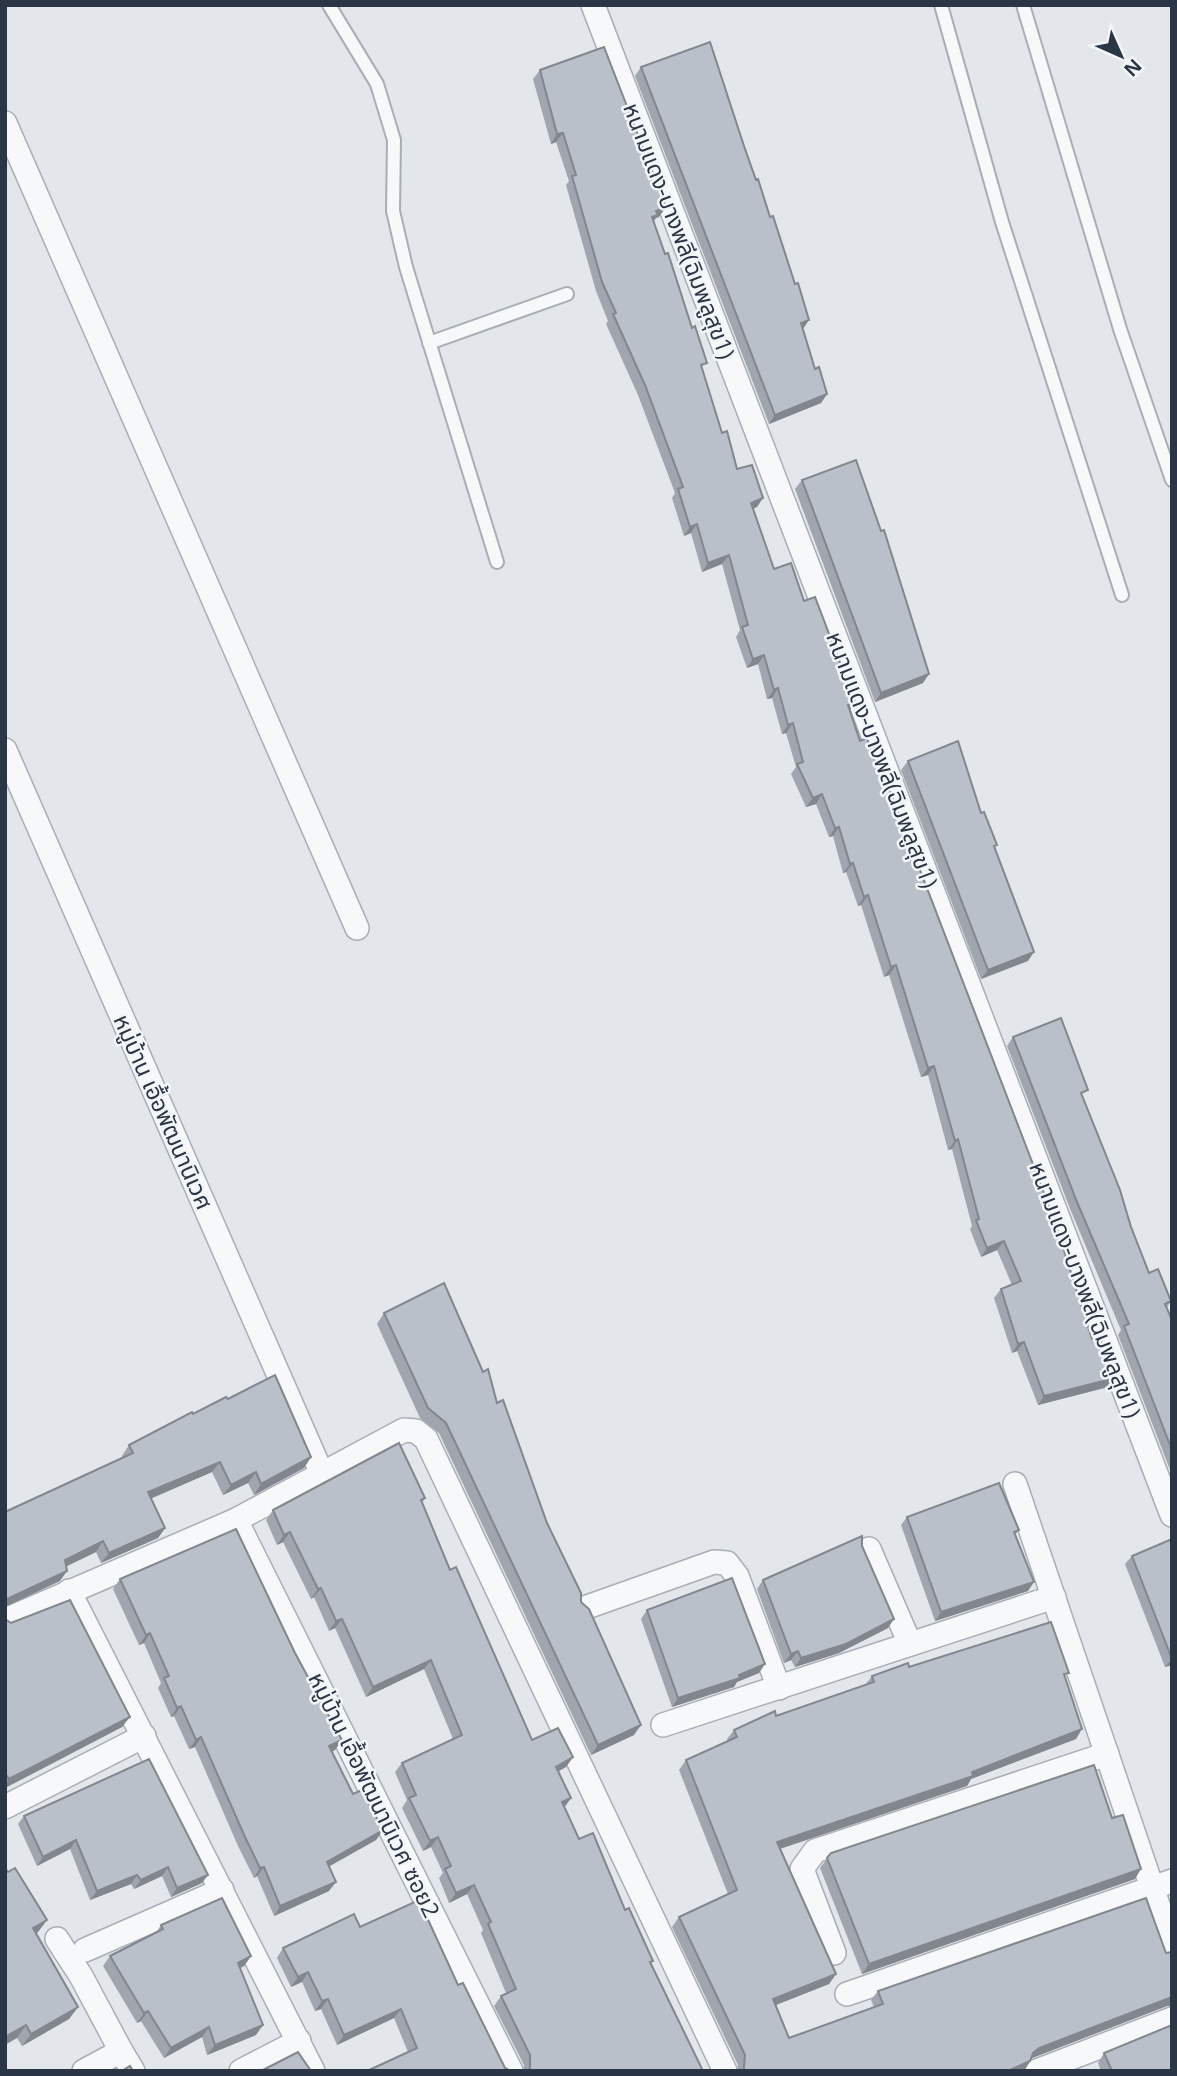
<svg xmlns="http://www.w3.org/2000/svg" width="1177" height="2076" font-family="'Open Sans','Noto Sans Thai',sans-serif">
<rect width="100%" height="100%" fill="#e3e7ec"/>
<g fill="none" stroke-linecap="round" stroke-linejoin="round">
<g stroke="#a8aeb7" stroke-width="16">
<g id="lane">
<path d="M329,5L377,84L394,140L393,211L406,267L497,562"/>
<path d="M941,5L1002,222L1122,595"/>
<path d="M1023,5L1120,329L1172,480"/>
<path d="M429,343L567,294"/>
</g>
</g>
<g stroke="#a8aeb7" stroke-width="26">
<g id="street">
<path d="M593,5L1172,1515"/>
<path d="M5,123L357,928"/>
<path d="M5,750L322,1474"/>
<path d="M1015,1484L1172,1946"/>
<path d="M236,1520L511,2071"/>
<path d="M869,1549L910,1644"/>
<path d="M69,1591L313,2071"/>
<path d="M587,1607L714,1562L727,1563L737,1576L779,1688"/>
<path d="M5,1620L236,1520L404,1430L416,1431L426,1439L725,2071"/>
<path d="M663,1725L1054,1597"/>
<path d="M5,1807L144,1736"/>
<path d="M57,1939L81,1976L121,2051"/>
<path d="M85,1950L222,1890"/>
<path d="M834,1953L802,1869L815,1851L1107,1754"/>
<path d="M847,1994L1172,1881"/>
<path d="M84,2071L121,2051L133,2071"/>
<path d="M241,2071L299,2041"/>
<path d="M1037,2071L1172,2019"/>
</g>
</g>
<use href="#lane" stroke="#f6f8fa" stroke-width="12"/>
<use href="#street" stroke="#f6f8fa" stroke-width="23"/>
</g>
<g fill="#a0a5ae">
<path d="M641,67L744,146L770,217L815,369L827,394L821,403L769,424L635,76Z"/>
<path d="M540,70L659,217L656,218L653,222L702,369L722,433L737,469L757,507L753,509L774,569L804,601L855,702L850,710L860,741L879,772L1108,1387L1038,1405L1017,1351L1012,1353L994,1298L1001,1289L1012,1285L997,1250L981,1257L970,1229L972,1226L952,1149L948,1150L928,1075L921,1077L889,975L884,977L861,905L858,906L846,872L843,873L833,836L829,837L816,804L806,807L791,774L796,767L786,733L782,734L772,698L767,699L758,664L747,668L736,637L740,630L722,564L702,572L691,533L684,536L672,498L675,493L638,395L606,324L608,321L596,291L566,185L569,181L556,142L551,144L533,79Z"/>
<path d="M802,480L923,683L875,702L795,489Z"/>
<path d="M908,761L981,813L995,848L1028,961L981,979L901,770Z"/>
<path d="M1013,1037L1083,1097L1149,1273L1171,1301L1167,1307L1172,1320V1475L1118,1335L1121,1330L1071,1211L1007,1046Z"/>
<path d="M384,1313L483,1372L497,1403L581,1602L634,1735L591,1755L439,1433L420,1418L377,1324Z"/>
<path d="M228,1399L311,1457L304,1468L254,1495L248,1483L223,1495L212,1472L151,1498L165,1528L158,1538L101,1563L96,1552L66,1566L60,1581L100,1469L123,1458L122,1456L129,1445L193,1414Z"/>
<path d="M425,1498L422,1503L450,1570L532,1740L573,1757L566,1767L558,1771L571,1798L564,1807L579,1839L625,1910L703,2071H523L524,2065L494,2006L501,1996L506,1993L481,1933L483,1930L467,1894L449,1903L439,1878L443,1873L431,1847L423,1851L402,1808L407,1800L395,1772L402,1763L453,1739L424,1669L366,1697L335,1628L329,1631L314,1597L311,1599L283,1542L277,1545L266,1520L273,1510Z"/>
<path d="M907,1517L1019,1530L1015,1535L1028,1591L935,1621L901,1525Z"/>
<path d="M1172,1539V1665L1165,1667L1125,1564L1132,1556Z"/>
<path d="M862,1546L888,1628L839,1653L795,1667L791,1660L784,1663L757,1589L763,1580Z"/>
<path d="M120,1579L295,1653L342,1740L335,1750L332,1752L353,1794L383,1830L376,1840L329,1866V1891L274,1916L257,1876L254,1878L238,1846L195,1747L189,1749L174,1716L171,1717L158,1688L161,1683L144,1643L139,1645L113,1589Z"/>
<path d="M647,1610L759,1673L737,1682L734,1687L672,1707L641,1619Z"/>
<path d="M5,1619L122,1727L5,1788Z"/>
<path d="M909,1667L1065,1678L1076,1739L971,1779L967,1786L780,1849L836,1974L829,1984L775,2005L789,2038L874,2007L871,2000L878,1991L1172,1952V2006H1167L1032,2058L1024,2071H737L738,2065L672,1927L679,1917L728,1894L679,1770L686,1760L728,1741L727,1739L734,1730L776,1716L865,1685L872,1676Z"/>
<path d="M149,1759L202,1883L171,1897L162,1876L134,1889L131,1884L90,1900L70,1849L37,1866L18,1824L24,1816Z"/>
<path d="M1112,1818L1135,1879L862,1974L820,1868L831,1853Z"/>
<path d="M8,1872L47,1920L36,1934L78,2007L69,2019L22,2046L17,2038Z"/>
<path d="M161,1925L251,1956L244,1966L240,1968L256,2035L207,2055L202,2037L164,2058L141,2021L137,2023L103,1966L110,1956L155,1934Z"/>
<path d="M360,1927L458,1985L505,2068L408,2052L394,2018L337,2045L321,2009L315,2011L302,1982L291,1987L277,1958L283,1948Z"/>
<path d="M1104,2053L1172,2071H1101L1098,2063Z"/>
</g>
<g fill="#82868d">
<path d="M563,133L556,142L551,144L557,134Z"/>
<path d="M666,207L659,217L656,218L651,225L645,227L656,211Z"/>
<path d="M809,320L803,329L801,323Z"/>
<path d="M827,394L821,403L769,424L775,415Z"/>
<path d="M763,498L757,507L745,512L751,503Z"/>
<path d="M697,524L691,533L684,536L690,527Z"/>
<path d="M729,555L722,564L702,572L708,563Z"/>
<path d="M764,655L758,664L747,668L753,659Z"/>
<path d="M929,674L923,683L875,702L881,693Z"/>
<path d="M778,688L772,698L767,699L774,690Z"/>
<path d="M855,702L849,712L848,705Z"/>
<path d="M793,723L786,733L782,734L788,725Z"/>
<path d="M822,794L816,804L806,807L813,798Z"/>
<path d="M839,827L833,836L829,837L835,828Z"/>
<path d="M853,863L846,872L843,873L850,864Z"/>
<path d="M868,895L861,905L858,906L864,897Z"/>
<path d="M1034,952L1028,961L981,979L988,970Z"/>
<path d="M896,965L889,975L884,977L891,967Z"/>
<path d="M934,1066L928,1075L921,1077L928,1068Z"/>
<path d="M958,1139L952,1149L948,1150L955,1141Z"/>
<path d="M1004,1241L997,1250L981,1257L987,1248Z"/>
<path d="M1024,1342L1017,1351L1012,1353L1018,1344Z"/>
<path d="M1115,1378L1108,1387L1038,1405L1044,1396Z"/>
<path d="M311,1457L304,1468L254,1495L261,1484Z"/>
<path d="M220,1462L212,1472L141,1503L148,1492Z"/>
<path d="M256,1472L248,1483L223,1495L231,1485Z"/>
<path d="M165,1528L158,1538L101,1563L109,1553Z"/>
<path d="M290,1532L283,1542L277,1545L284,1535Z"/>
<path d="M103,1541L96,1552L57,1571L65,1560Z"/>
<path d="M67,1571L60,1581L5,1607V1600Z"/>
<path d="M1034,1582L1028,1591L935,1621L941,1612Z"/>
<path d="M321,1588L314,1597L311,1599L318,1589Z"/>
<path d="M342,1619L335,1628L329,1631L336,1621Z"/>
<path d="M894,1619L888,1628L839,1653L795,1667L801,1658Z"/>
<path d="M150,1633L144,1643L139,1645L146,1635Z"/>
<path d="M798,1651L791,1660L784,1663L791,1654Z"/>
<path d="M1172,1659V1665L1165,1667Z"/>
<path d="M431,1660L424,1669L366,1697L373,1687Z"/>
<path d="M765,1664L759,1673L737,1682L734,1687L672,1707L678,1698Z"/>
<path d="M181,1706L174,1716L171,1717L177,1708Z"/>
<path d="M130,1717L122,1727L5,1788V1784L9,1779Z"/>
<path d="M641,1725L634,1735L591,1755L598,1745Z"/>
<path d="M1082,1729L1076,1739L971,1779L967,1786L770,1852L777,1842L972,1772Z"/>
<path d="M201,1737L195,1747L189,1749L196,1740Z"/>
<path d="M342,1740L335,1750L322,1756L329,1746Z"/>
<path d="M573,1757L566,1767L550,1776L556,1767Z"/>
<path d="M571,1798L564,1808L562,1802Z"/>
<path d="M383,1830L376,1840L321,1871L327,1862Z"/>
<path d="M438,1837L431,1847L423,1851L430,1841Z"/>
<path d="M76,1840L70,1849L37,1866L43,1857Z"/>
<path d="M168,1867L162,1876L134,1889L141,1880Z"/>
<path d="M264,1867L257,1876L254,1878L260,1868Z"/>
<path d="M1141,1869L1135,1879L862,1974L869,1964Z"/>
<path d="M137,1875L131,1884L90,1900L97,1891Z"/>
<path d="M208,1875L202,1883L171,1897L177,1888Z"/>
<path d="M336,1882L329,1891L274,1916L280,1906Z"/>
<path d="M474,1885L467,1894L449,1903L456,1893Z"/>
<path d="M47,1920L38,1932L24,1941L33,1928Z"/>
<path d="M251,1956L244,1966L231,1973L238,1963Z"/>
<path d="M308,1972L302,1982L291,1987L298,1977Z"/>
<path d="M836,1974L829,1984L766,2009L773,1999Z"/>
<path d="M1172,1997V2006H1167L1032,2058L1026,2063L1033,2053L1039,2048Z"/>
<path d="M328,1999L321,2009L315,2011L322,2001Z"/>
<path d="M78,2007L69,2019L22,2046L31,2034Z"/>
<path d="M401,2009L394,2018L337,2045L344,2035Z"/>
<path d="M148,2011L141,2021L137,2023L144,2013Z"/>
<path d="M26,2025L17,2038L5,2045V2037Z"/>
<path d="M263,2025L256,2035L207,2055L215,2045Z"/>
<path d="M209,2027L202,2037L164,2058L171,2048Z"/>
<path d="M1030,2061L1024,2071H1008Z"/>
</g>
<g fill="#bac0ca" stroke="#82868d" stroke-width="2">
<path d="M710,42L744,146L756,180L758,179L770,217L773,216L795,284L798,283L809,320L801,323L815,369L819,367L827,394L775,415L641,67Z"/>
<path d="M604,47L666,207L656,211L658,215L652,217L665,254L668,253L692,328L695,326L707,363L701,365L722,433L727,431L737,469L752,465L763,498L751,503L774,569L791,563L804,601L815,597L855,702L848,705L860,741L867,738L879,772L882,771L1054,1219L1092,1339L1099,1336L1115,1378L1044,1396L1024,1342L1018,1344L1001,1289L1021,1281L1004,1241L987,1248L976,1220L979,1219L958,1139L955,1141L934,1066L928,1068L896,965L891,967L868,895L864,897L853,863L850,864L839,827L835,828L822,794L813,798L797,764L803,762L793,723L788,725L778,688L774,690L764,655L753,659L742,627L748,625L729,555L708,563L697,524L690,527L678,489L683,487L645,385L613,314L616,313L602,282L572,176L576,175L563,133L557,134L540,70Z"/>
<path d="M856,460L881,531L884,530L929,674L881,693L802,480Z"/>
<path d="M958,741L981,813L984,812L997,845L994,846L1034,952L988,970L908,761Z"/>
<path d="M1061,1018L1088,1090L1081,1093L1120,1190L1131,1227L1149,1273L1158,1269L1171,1301L1165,1304L1172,1320V1450L1124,1326L1129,1324L1077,1202L1013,1037Z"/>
<path d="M444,1283L483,1372L488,1369L497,1403L503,1400L547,1523L581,1593V1602L589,1609L641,1725L598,1745L446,1423L428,1408L384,1313Z"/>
<path d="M275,1375L311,1457L261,1484L256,1472L231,1485L220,1462L148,1492L165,1528L109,1553L103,1541L65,1560L67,1571L5,1600V1512L133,1453L129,1445L192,1412L193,1414L226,1397L228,1399Z"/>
<path d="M399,1443L425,1498L421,1500L450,1570L456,1567L532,1740L558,1728L573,1757L556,1767L571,1798L562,1802L579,1839L593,1833L625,1910L629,1908L653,1961L650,1962L703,2071H526L530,2068V2055L501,1996L516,1989L488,1924L491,1922L474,1885L456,1893L445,1869L451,1866L438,1837L430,1841L409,1798L416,1795L402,1763L462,1735L431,1660L373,1687L342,1619L336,1621L321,1588L318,1589L290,1532L284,1535L273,1510Z"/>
<path d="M999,1483L1019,1530L1014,1532L1034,1582L941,1612L907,1517Z"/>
<path d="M236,1529L295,1653L342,1740L329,1746L353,1794L362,1790L383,1830L327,1862L336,1882L280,1906L264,1867L260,1868L245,1837L201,1737L196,1740L181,1706L177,1708L164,1678L169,1676L150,1633L146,1635L120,1579Z"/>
<path d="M862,1536V1546L894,1619L846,1644L801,1658L798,1651L791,1654L763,1580Z"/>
<path d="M1172,1539V1659L1132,1556Z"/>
<path d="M732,1578L765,1664L739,1675L740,1678L678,1698L647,1610Z"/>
<path d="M70,1600L130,1717L9,1779L5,1773V1619L11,1623Z"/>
<path d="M1051,1622L1069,1673L1064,1674L1082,1729L972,1772L973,1776L777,1842L836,1974L773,1999L789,2038L883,2004L878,1991L1146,1898L1166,1953L1172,1952V1997L1039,2048L1033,2053L1030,2061L1008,2071H745L744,2068L745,2055L679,1917L737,1890L686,1760L737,1737L734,1730L775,1711L776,1716L874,1682L872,1676L908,1663L909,1667Z"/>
<path d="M149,1759L208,1875L177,1888L168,1867L141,1880L137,1875L97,1891L76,1840L43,1857L24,1816Z"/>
<path d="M1094,1765L1112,1818L1123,1815L1141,1869L869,1964L827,1858L831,1853Z"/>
<path d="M5,1868L8,1872L15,1868L47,1920L33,1928L78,2007L31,2034L26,2025L5,2037Z"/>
<path d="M222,1898L251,1956L238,1963L263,2025L215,2045L209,2027L171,2048L148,2011L144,2013L110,1956L163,1929L161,1925Z"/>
<path d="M419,1900L458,1985L463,1983L505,2068L511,2071H367L417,2048L401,2009L344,2035L328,1999L322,2001L308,1972L298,1977L283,1948L354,1914L360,1927Z"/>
<path d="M1172,2025V2071H1112L1104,2053Z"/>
<path d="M298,2052L311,2071H261Z"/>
<path d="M130,2066L133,2071H122Z"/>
</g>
<g text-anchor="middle" stroke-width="5" stroke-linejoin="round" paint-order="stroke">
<g font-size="23" fill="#2a3545" stroke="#f3f6f9">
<text transform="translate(679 231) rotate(69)" y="8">หนามแดง-บางพลี(ฉิมพลูสุข1)</text>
<text transform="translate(882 760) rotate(69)" y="8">หนามแดง-บางพลี(ฉิมพลูสุข1)</text>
<text transform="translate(163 1112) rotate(66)" y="8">หมู่บ้าน เอื้อพัฒนานิเวศ</text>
<text transform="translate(1085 1290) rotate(69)" y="8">หนามแดง-บางพลี(ฉิมพลูสุข1)</text>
<text transform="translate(374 1795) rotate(64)" y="8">หมู่บ้าน เอื้อพัฒนานิเวศ ซอย2</text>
</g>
</g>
<rect width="1177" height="2076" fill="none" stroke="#2a3545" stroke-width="14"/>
<g transform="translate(1121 56) rotate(135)" stroke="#f3f6f9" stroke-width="5" paint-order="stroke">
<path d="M0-5L12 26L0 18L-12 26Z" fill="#2a3545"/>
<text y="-10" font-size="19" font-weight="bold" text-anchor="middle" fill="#2a3545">N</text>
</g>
</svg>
